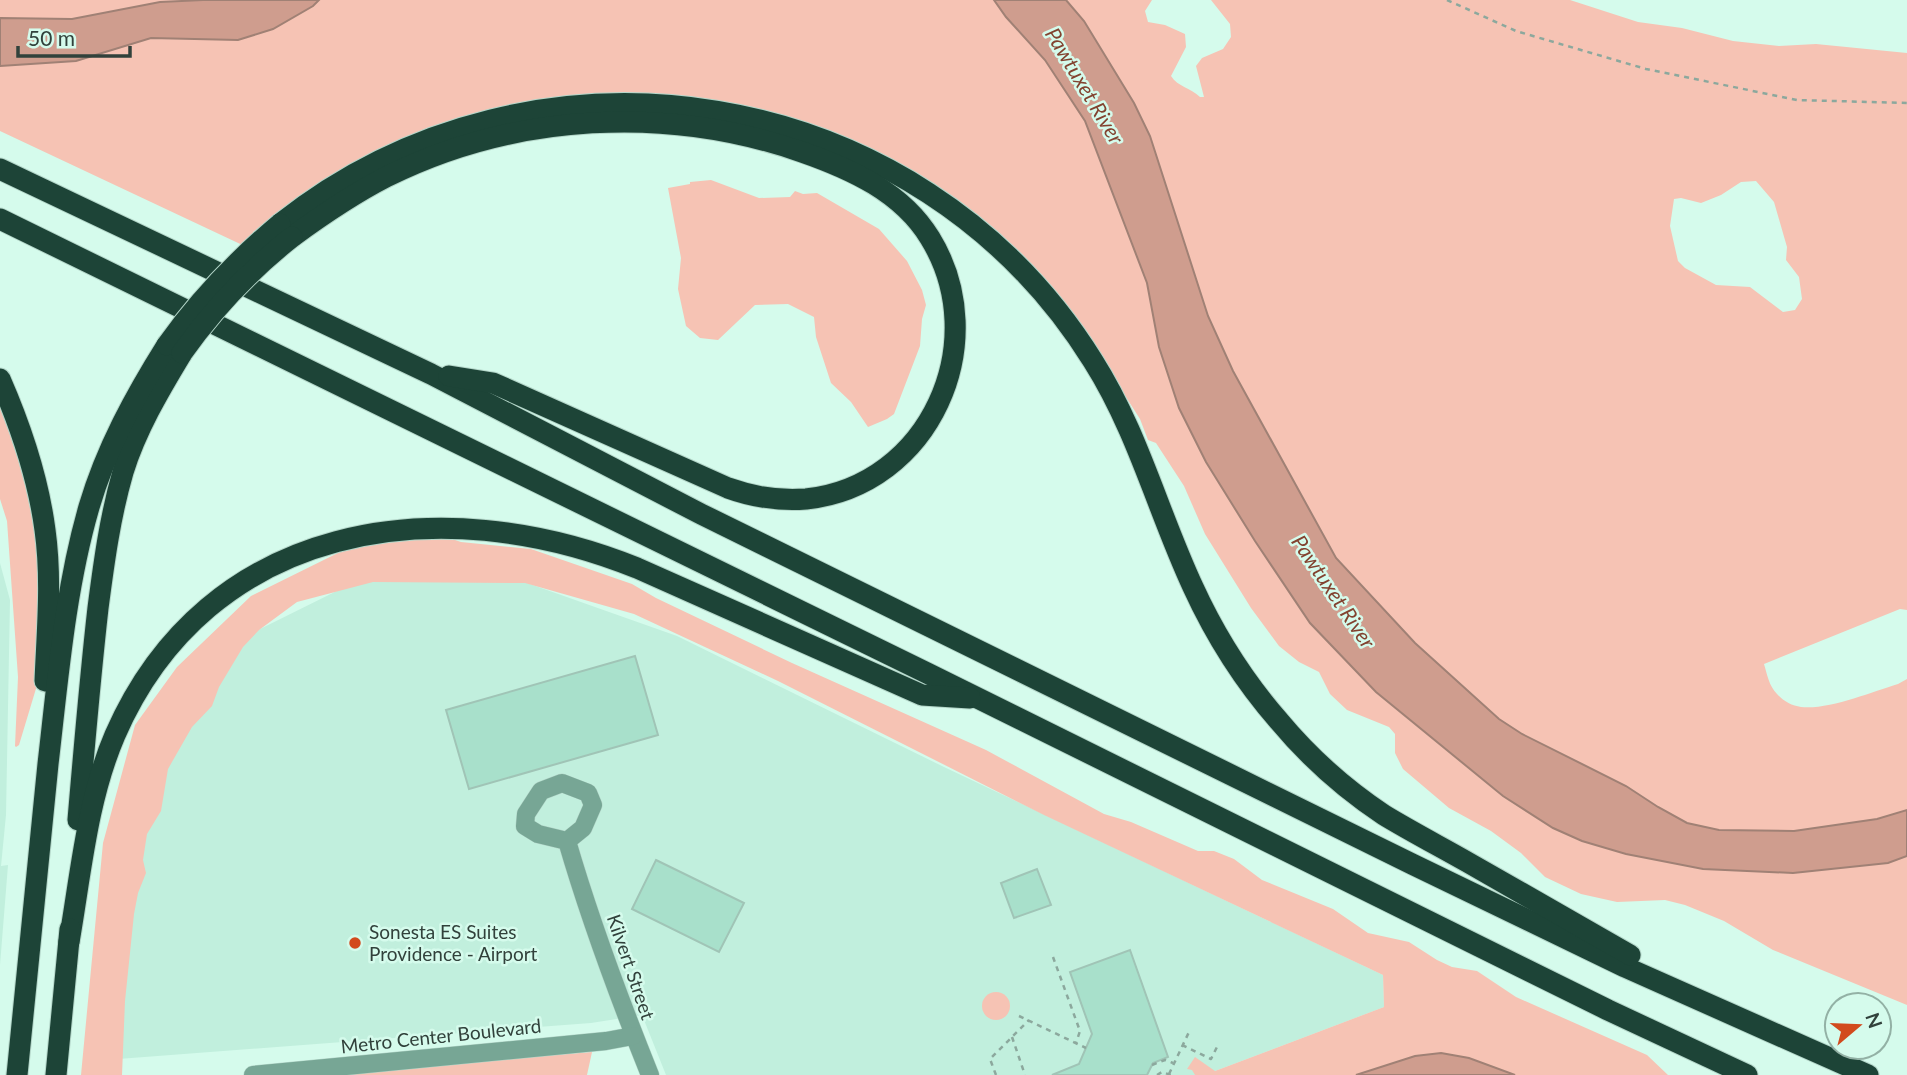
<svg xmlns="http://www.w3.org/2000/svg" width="1907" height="1075" font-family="Lato,sans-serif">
<rect width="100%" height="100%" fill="#d5fbec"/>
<g fill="#c1efdd">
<path d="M0,563L10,600L6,815L1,866L8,865L0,965Z"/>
<path d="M367,576H507L677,636L944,767L1383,975L1384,1007L1215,1071L1210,1075H666L642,1015L591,1023L92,1061L103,882L232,643Z"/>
</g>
<g fill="#f6c3b4" fill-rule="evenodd">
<path d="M0,0H203L160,2L72,19L0,18Z"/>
<path d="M319,0H994L1006,17L1045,60L1085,121L1147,283L1159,347L1179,408L1206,462L1255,541L1310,623L1376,692L1503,796L1553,828L1582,841L1626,854L1703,869L1888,863L1907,856V1005L1773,950L1724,921L1685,905L1665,900L1617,902L1581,894L1545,877L1521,853L1491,831L1449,808L1403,769L1395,753V734L1389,727L1347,710L1330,694L1319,672L1299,662L1279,646L1251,608L1205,534L1184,486L1156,443L1148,440L1140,419L1081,327L987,224L917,174L820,128L681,97L624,94L516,106L426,131L320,184L253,232L259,243L253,250L0,131V66L76,61L151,38L238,40L273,29L313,6Z"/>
<path d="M1066,0H1152L1145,11L1148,22L1165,25L1185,34L1186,47L1171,76C1178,87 1191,88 1200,97H1204L1196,66L1202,58L1223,49L1231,37L1230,24L1211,0H1570L1638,22L1682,28L1733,41L1779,46L1816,44L1907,53V610L1900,609L1764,664C1767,674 1769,686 1777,694C1783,701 1792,706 1801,707C1829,710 1871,692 1898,684L1907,679V810L1877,819L1794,831L1719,830L1687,823L1658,807L1626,786L1522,734L1499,719L1415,643L1336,558L1233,371L1208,316L1150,136L1134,103L1084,21ZM1756,181L1774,202L1787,247L1786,260L1799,277L1802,299L1795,310L1783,312L1750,287L1716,285L1685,268L1678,261L1670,226L1674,199L1681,198L1701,203L1721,195L1741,182Z"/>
<path d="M711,180L759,198L790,197L795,191L803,194L817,193L879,229L907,261L922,290L926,305L922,319L920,346L894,414L887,419L868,427L851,402L831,383L816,337L814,317L788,304L755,305L718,340L700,338L686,326L678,289L681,258L668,188L690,184V182Z"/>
<path d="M0,389L43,540L41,672L19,745L16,747L15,746L18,677L7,521L0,499Z"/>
<path d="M443,536L461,542L531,549L632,584L656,598L792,663L986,750L1104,814L1131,822L1198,851H1214L1234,859L1262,880L1333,909L1368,933L1409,942L1437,960L1452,967L1477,971L1516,997L1647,1055L1668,1075H1195L1192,1070L1187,1069L1195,1057L1215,1071L1384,1007L1383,975L1044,815L778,681L634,614L525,583L373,582L297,602L259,630L243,647L219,687L212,706L192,727L168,769L161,811L147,834L143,860L146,873L138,893L134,914L125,1001L122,1075H81L103,843L135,725L177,667L251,596L352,546Z"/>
<circle cx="996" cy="1006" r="14"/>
<path d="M592,1052L587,1075H303Z"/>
</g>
<g fill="#cf9d8e" stroke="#a08175" stroke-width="2">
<path d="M203,0H319L313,6L273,29L238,40L151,38L76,61L0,66V18L72,19L160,2Z"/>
<path d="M994,0H1066L1084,21L1134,103L1150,136L1208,316L1233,371L1336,558L1415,643L1499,719L1522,734L1626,786L1658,807L1687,823L1719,830L1794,831L1877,819L1907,810V856L1888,863L1793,873L1703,869L1626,854L1582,841L1553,828L1503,796L1376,692L1310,623L1255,541L1206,462L1179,408L1159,347L1147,283L1085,121L1045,60L1006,17Z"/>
<path d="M1441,1053L1469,1058L1515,1075H1356L1415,1056Z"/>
</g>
<g fill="#a8e0cb" stroke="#a0c4b6" stroke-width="2">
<path d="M635,656L658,735L469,789L446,710Z"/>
<path d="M656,860L744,903L719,952L632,909Z"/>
<path d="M1037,869L1051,905L1014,918L1001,883Z"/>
<path d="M1130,950L1168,1057L1153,1063L1147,1075H1052L1079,1064L1092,1034L1070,972Z"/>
</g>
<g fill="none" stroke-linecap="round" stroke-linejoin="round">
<g stroke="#b4d6c9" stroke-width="19">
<g id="minor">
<path d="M567,841L538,834L525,826L526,814L541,791L562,783L588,793L593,805L583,828L567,841C590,920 619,998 650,1075"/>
<path d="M253,1075L606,1041L633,1036"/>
</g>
</g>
<g stroke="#b4d6c9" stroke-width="23">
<g id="highway">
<path d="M0,169L431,374L701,514L1412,864L1625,967L1868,1075"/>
<path d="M0,219L927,673L1608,1010L1747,1075"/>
<path d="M280,224C536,20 919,82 1093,361C1138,432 1158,512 1193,587C1215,635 1244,681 1279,721C1309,757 1345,789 1384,815C1412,832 1441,847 1469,863C1523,894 1577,925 1630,955"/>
<path d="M292,237C322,215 353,194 386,177C515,113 667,105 802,152C851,169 902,192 930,238C994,342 930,486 806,499C779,501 753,497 728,488L493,383L449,376"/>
<path d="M0,379C21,427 38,477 45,530C52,580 47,631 45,681"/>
<path d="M78,820C84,749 90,679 98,608C104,562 110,517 123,472C136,430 159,391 182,353"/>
<path d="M69,942C81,873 87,800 115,735C208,522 439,488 637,568L922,695L970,698"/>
<path d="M17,1075C27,971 37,867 48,764C58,678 65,590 89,507C106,449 135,396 167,345"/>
<path d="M56,1075L70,929"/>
</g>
</g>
<g stroke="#8ca89d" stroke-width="2.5" stroke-dasharray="5 5" stroke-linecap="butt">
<path d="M1447,0L1516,31L1646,69L1797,100L1907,103"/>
<path d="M1053,957L1080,1031L1076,1043"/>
<path d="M1019,1016L1086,1048"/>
<path d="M1012,1037L1025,1075"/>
<path d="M1182,1045L1211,1059L1217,1047"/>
<path d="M1152,1065L1165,1060L1173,1063"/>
<path d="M1169,1074L1189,1032"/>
<path d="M996,1075L990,1059L1029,1020"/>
<path d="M1157,1075L1162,1072L1171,1075"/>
</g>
<use href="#minor" stroke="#77a695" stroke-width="18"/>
<use href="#highway" stroke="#1d4437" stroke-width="21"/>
<g stroke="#b4d6c9" stroke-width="23" stroke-linecap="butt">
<g id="highway-bridge">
<path d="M167,345C200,299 237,260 280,224"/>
<path d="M182,353C213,309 249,271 292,237"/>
</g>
</g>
<use href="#highway-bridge" stroke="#1d4437" stroke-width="21"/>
</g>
<circle fill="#d24a1d" stroke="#d5fbec" stroke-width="2.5" cx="355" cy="943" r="7"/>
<g text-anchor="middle" stroke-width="5" stroke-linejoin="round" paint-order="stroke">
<g font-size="19" fill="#31413b" stroke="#d5fbec" text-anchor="start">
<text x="369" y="939">Sonesta ES Suites<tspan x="369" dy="22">Providence - Airport</tspan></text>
</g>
<g font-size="19" fill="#31413b" stroke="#d5fbec">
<text transform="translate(631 967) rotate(71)" y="7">Kilvert Street</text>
<text transform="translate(441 1036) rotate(-6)" y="7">Metro Center Boulevard</text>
</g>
<g font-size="21" font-style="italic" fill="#82422f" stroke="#d5fbec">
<text transform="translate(1084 86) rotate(59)" y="7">Pawtuxet River</text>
<text transform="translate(1333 592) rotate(56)" y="7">Pawtuxet River</text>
</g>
</g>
<g transform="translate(1858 1026) rotate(71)"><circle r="33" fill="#d5fbec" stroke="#93b1a5" stroke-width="2"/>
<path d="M0-5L12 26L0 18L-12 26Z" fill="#d24a1d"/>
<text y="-10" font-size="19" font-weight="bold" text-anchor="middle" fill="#31413b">N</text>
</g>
<path d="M18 46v10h112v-10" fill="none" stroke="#31413b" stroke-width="3.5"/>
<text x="28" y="46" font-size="21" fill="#31413b" stroke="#d5fbec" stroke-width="5" paint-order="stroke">50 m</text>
</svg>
